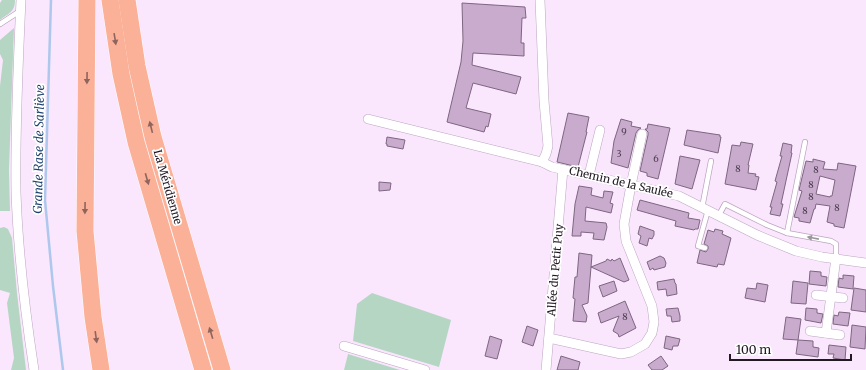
<svg xmlns="http://www.w3.org/2000/svg" width="866" height="370" font-family="Merriweather,serif">
<rect width="100%" height="100%" fill="#fae7fd"/>
<g fill="#b6d6c4">
<path d="M2,0H15C15,12 9,13 0,20V3Z"/>
<path d="M14,28L9,170L10,211H0V86L3,60L0,54V40Z"/>
<path d="M4,227L8,229L12,238L17,293L26,370H11L14,358L7,303L10,293L0,290V228Z"/>
<path d="M372,293L451,320L439,367L353,341L357,304Z"/>
<path d="M348,354L400,370H344Z"/>
</g>
<g fill="none" stroke-linecap="round" stroke-linejoin="round">
<path stroke="#adc8ec" stroke-width="2.5" d="M51,0L45,200L53,286L63,370"/>
</g>
<g fill="#c9abce" stroke="#7d6780" fill-rule="evenodd">
<path d="M462,3L525,7L526,18H522L521,43H524V56L473,53L472,65L521,77L516,94L473,83L466,108L491,114L488,127L486,126L484,132L447,122L461,62L463,41Z"/>
<path d="M568,113L589,117L586,132H587L578,167L557,162Z"/>
<path d="M621,119L632,122L631,126L641,128L638,130L636,133L628,168L611,163L614,141Z"/>
<path d="M648,124L670,128L658,179L647,176V173L640,171L648,135V132L645,129H647Z"/>
<path d="M687,130L720,135V137H721L718,153L684,145Z"/>
<path d="M387,137L405,140L403,149L387,146V144H386Z"/>
<path d="M741,142L753,144L748,165H749L748,173L756,174L755,176L759,177L756,190L725,184L732,145L740,146Z"/>
<path d="M783,143L792,145L791,153H792L781,204H783L780,216L770,214L772,207H770L777,182L775,181L782,156H780Z"/>
<path d="M680,156L700,160L692,189L675,184Z"/>
<path d="M813,159L825,162L823,169L837,170L838,163L856,166L844,228L834,226V224L827,222L830,206L816,204L815,209H814L810,223L799,221V218L794,217L802,191L799,190L806,161L813,162ZM820,176L835,180L832,196H830V197L816,194Z"/>
<path d="M379,182L391,183L390,190L379,191Z"/>
<path d="M579,186L592,188L591,195L603,198L604,191L613,192L610,203L613,204L611,213L586,207L585,221L606,223L607,227L604,240L593,239L594,233L581,232V236H572L575,204Z"/>
<path d="M640,200L689,213L688,218L700,220L698,229H695L694,230L675,226L676,221L637,210Z"/>
<path d="M640,226L654,231V235L652,239L649,238L647,246L639,243L641,236L638,234Z"/>
<path d="M715,229L723,231L722,234L731,238L724,265L718,264L717,267L697,263L700,250L706,252L708,249V246L704,244L708,230L714,232Z"/>
<path d="M579,253L592,255L591,267L606,261L607,259L611,261L612,259L614,261L620,258L629,280L624,282L591,267L588,303L582,305L587,316L586,322L573,321L575,299L573,298L575,277H577Z"/>
<path d="M660,256L664,258L666,263L665,267L654,270L653,268L650,270L647,262Z"/>
<path d="M810,271L821,272V276L827,277L826,286L809,284Z"/>
<path d="M843,275L854,276L853,289L838,287L839,278L843,279Z"/>
<path d="M674,279L675,283L676,284L677,294L667,296L666,289L658,290L657,282Z"/>
<path d="M614,281L617,291L603,297L599,286Z"/>
<path d="M793,281L808,283L806,304L791,303Z"/>
<path d="M757,283L768,285L765,302L745,298L747,288L756,289Z"/>
<path d="M854,288L866,290V312L851,310Z"/>
<path d="M625,301L636,328L619,337L618,334L613,331L619,316L601,323L598,313Z"/>
<path d="M678,308L680,316V321L672,322L671,316H667L666,309Z"/>
<path d="M806,308L817,309V313L823,314L821,323L805,320Z"/>
<path d="M839,312L850,313L848,326L833,324L834,315L838,316Z"/>
<path d="M786,317L801,319L798,340L813,341V347L819,348L818,357L796,354L798,340L783,339Z"/>
<path d="M852,325L866,327L865,349L850,347Z"/>
<path d="M527,326L538,330L533,346L522,342Z"/>
<path d="M490,336L502,340L497,359L485,356Z"/>
<path d="M666,336L680,339L678,346H673L672,350L664,348Z"/>
<path d="M829,345L846,347L845,360L833,358L834,354H828Z"/>
<path d="M561,356L580,362L578,370H557Z"/>
<path d="M661,356L668,366L662,370H652L648,365Z"/>
</g>
<g fill="none" stroke-linecap="round" stroke-linejoin="round">
<g stroke="#bca5c0" stroke-width="6">
<g id="service">
<path d="M0,24L20,11"/>
<path d="M702,208L711,161"/>
<path d="M719,215L725,204L767,225L787,233L831,241L836,244V258"/>
<path d="M787,233L805,142"/>
<path d="M705,248L698,246L708,210"/>
</g>
</g>
<g stroke="#bca5c0" stroke-width="10">
<g id="minor">
<path d="M21,0C18,64 15,128 16,192C18,251 25,311 34,370"/>
<path d="M540,0L544,101L548,146L546,154L542,162"/>
<path d="M368,119L542,162L552,167L679,196L757,235L796,251L822,257L866,263"/>
<path d="M589,175L600,130"/>
<path d="M816,295L843,298"/>
<path d="M810,331L840,335"/>
<path d="M826,333L836,258"/>
<path d="M549,338L621,354L631,352L645,344L652,333L654,322L652,306L626,241L624,224L631,185L642,134"/>
<path d="M344,346L425,370"/>
<path d="M546,370L563,169"/>
</g>
</g>
<g stroke="#fff" stroke-width="18">
<g id="motorway">
<path d="M87,0L85,231L93,317L101,370"/>
<path d="M110,0L121,74L136,142L203,370"/>
<path d="M127,0L137,66L153,137L222,370"/>
</g>
</g>
<use href="#service" stroke="#fff" stroke-width="4.5"/>
<use href="#minor" stroke="#fff" stroke-width="9"/>
<use href="#motorway" stroke="#fbb098" stroke-width="17"/>
</g>
<defs><path id="oneway-solid" d="M-6-.8H1V-3.2L6.5 0L1 3.2V.8H-6Z"/></defs>
<g fill="#8e645d">
<use href="#oneway-solid" transform="translate(115 39) rotate(81)"/>
<use href="#oneway-solid" transform="translate(87 78) rotate(91)"/>
<use href="#oneway-solid" transform="translate(151 127) rotate(-104)"/>
<use href="#oneway-solid" transform="translate(147 179) rotate(74)"/>
<use href="#oneway-solid" transform="translate(85 208) rotate(91)"/>
<use href="#oneway-solid" transform="translate(211 333) rotate(-107)"/>
<use href="#oneway-solid" transform="translate(96 337) rotate(82)"/>
</g>
<use fill="#9b979c" href="#oneway-solid" transform="translate(813 238) rotate(-169)"/>
<g text-anchor="middle" stroke-width="3.5" stroke-linejoin="round" paint-order="stroke">
<g font-size="9" fill="#4b3d4d">
<text x="624" y="135">9</text>
<text x="619" y="157">3</text>
<text x="656" y="162">6</text>
<text x="738" y="172">8</text>
<text x="816" y="173">8</text>
<text x="811" y="188">8</text>
<text x="811" y="200">8</text>
<text x="837" y="211">8</text>
<text x="805" y="214">8</text>
<text x="625" y="320">8</text>
</g>
<g font-size="11" fill="#211822" stroke="#fff">
<text transform="translate(621 182) rotate(13)" y="4">Chemin de la Saulée</text>
<text transform="translate(168 187) rotate(74)" y="4">La Méridienne</text>
<text transform="translate(555 270) rotate(-85)" y="4">Allée du Petit Puy</text>
</g>
<g font-size="12" font-style="italic" fill="#1e426f" stroke="#fff">
<text transform="translate(39 149) rotate(-89)" y="4">Grande Rase de Sarliève</text>
</g>
</g>
<path d="M730 354v6h121v-6" fill="none" stroke="#211822" stroke-width="2"/>
<text x="736" y="354" font-size="12" fill="#211822" stroke="#ffffff" stroke-width="3" paint-order="stroke">100 m</text>
</svg>
